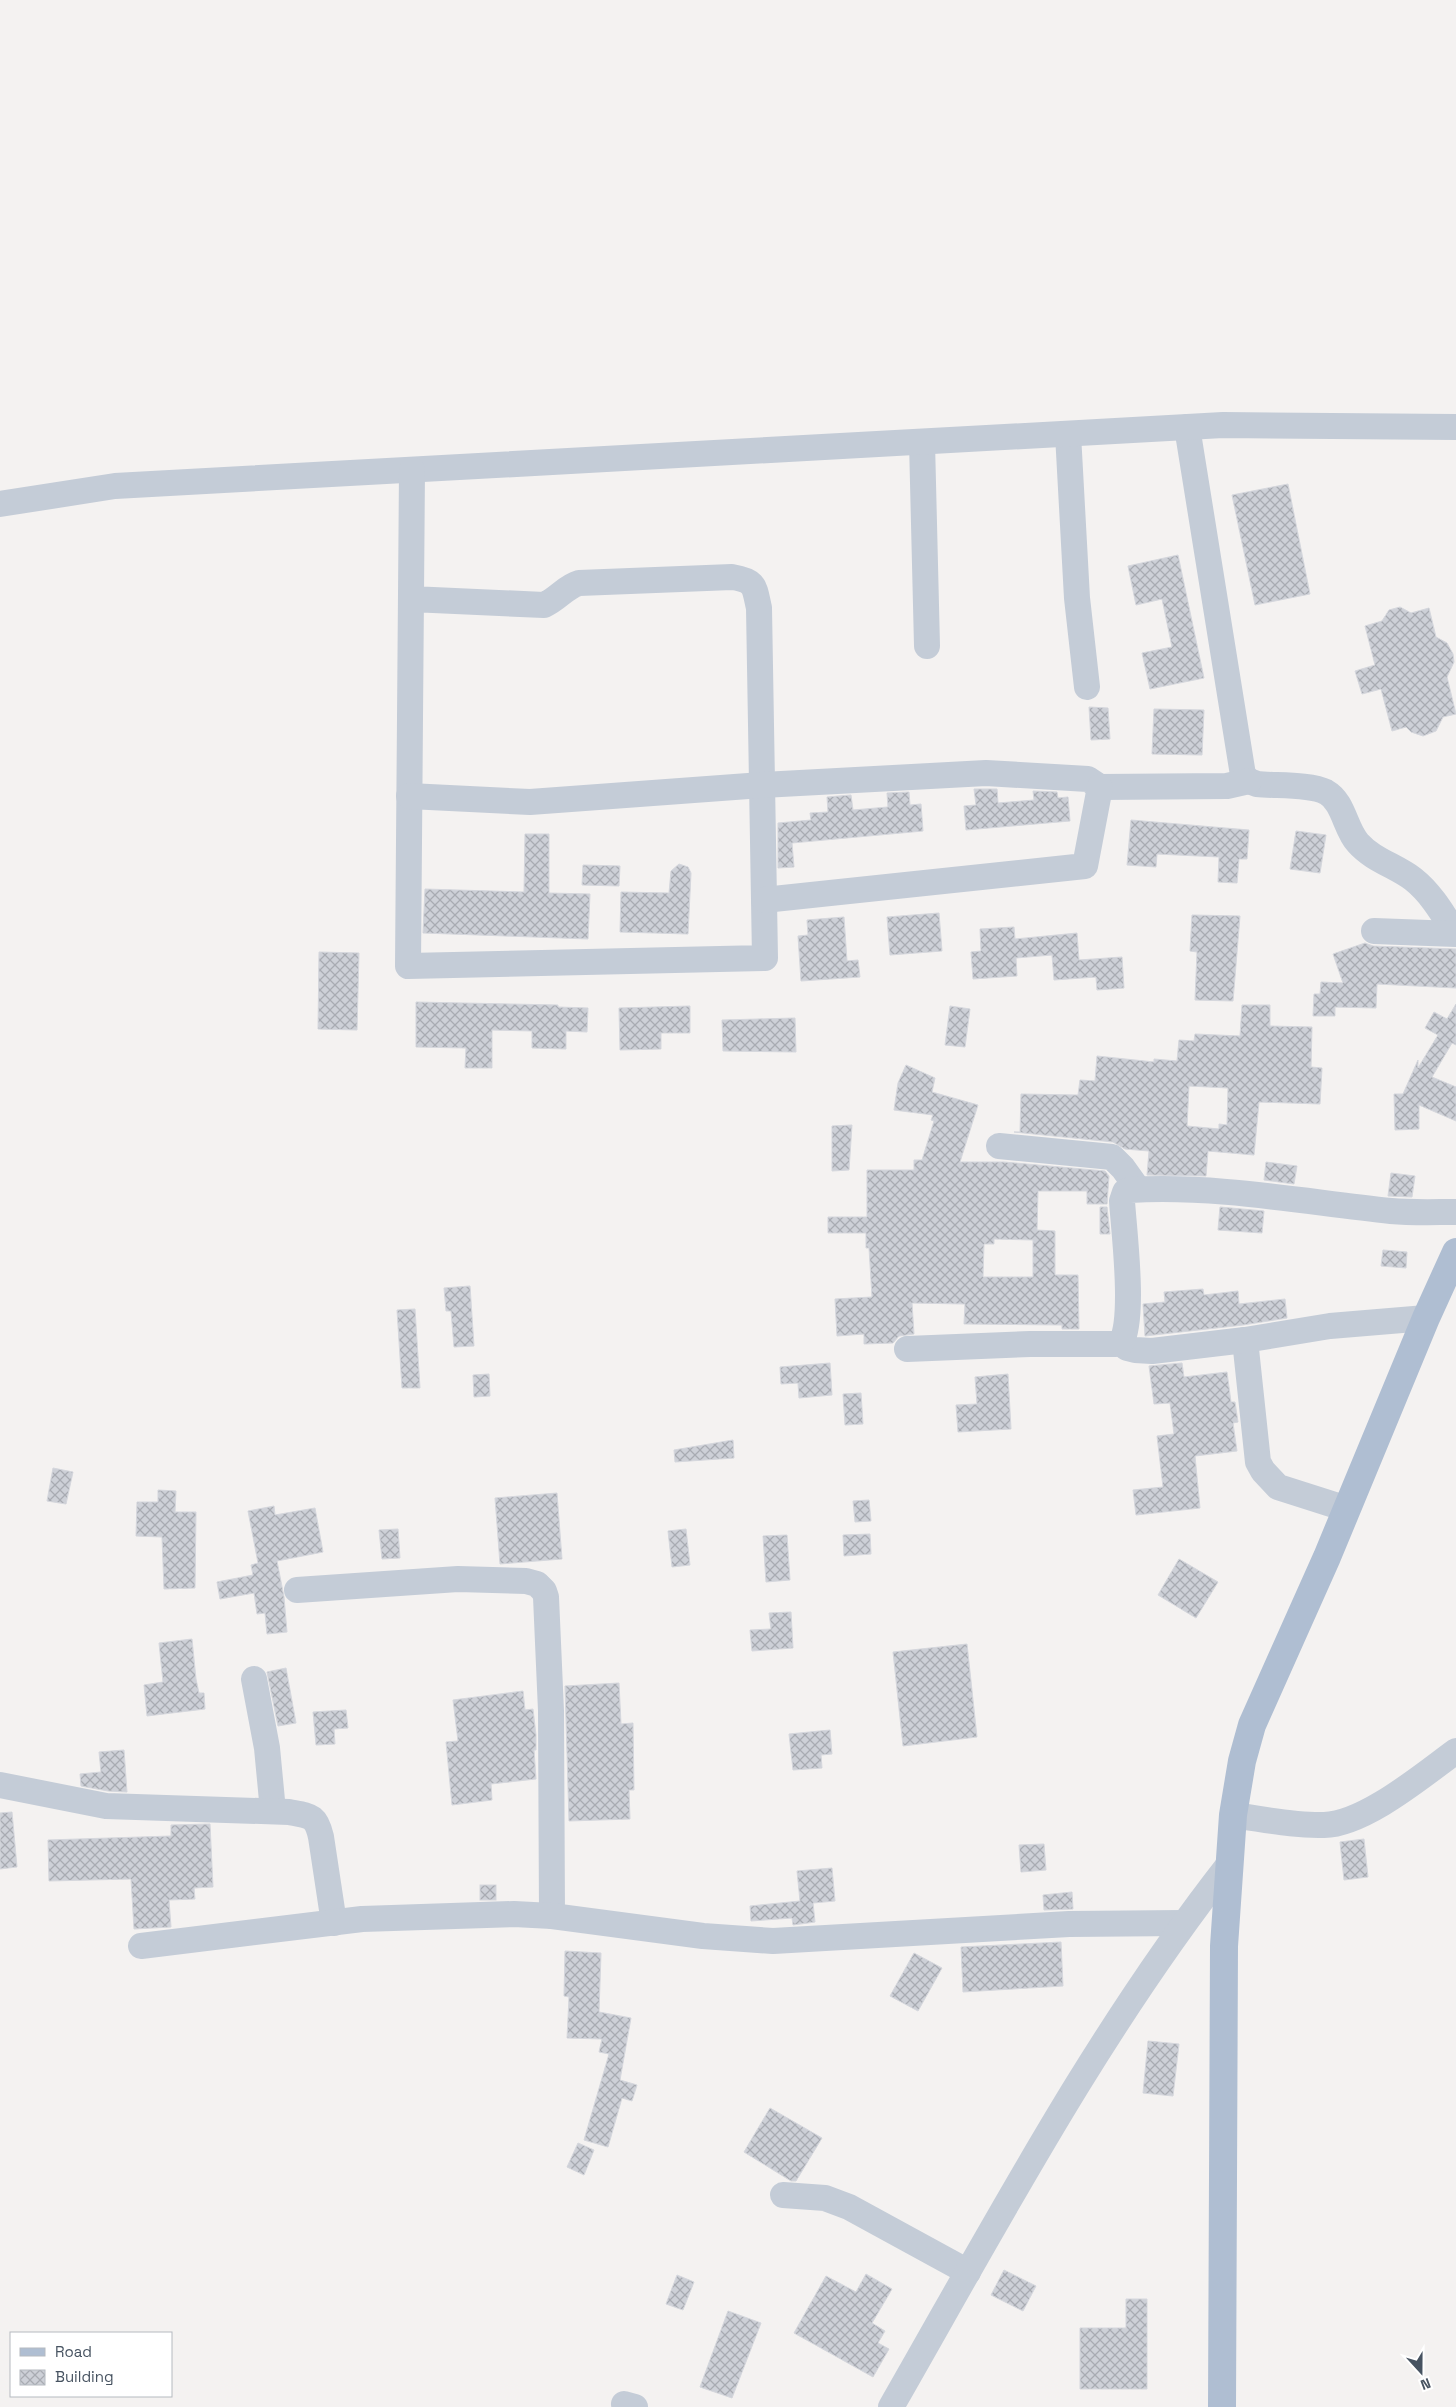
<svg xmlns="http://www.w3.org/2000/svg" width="1456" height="2407" font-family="'Space Grotesk',sans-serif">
<defs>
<pattern id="building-cross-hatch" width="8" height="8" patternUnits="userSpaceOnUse" patternTransform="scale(1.25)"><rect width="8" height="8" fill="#cdd0d7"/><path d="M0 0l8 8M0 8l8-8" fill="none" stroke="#a8abb2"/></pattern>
</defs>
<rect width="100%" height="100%" fill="#f4f2f1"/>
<g fill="url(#building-cross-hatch)" stroke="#d5d7dd" fill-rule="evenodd">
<path d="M1288,484L1310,594L1255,605L1232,495Z"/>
<path d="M1178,555L1204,678L1150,689L1142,653L1172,647L1162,599L1136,605L1128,566Z"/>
<path d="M1400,607L1411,613L1429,608L1436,637L1447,643L1453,654L1454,662L1447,677L1456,714L1443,717L1436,731L1423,736L1411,732L1406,727L1392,731L1381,689L1362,694L1355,671L1375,665L1365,626L1382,621L1389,610Z"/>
<path d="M1089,707L1108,708L1110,739L1091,740Z"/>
<path d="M1154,709L1204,710L1202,755L1152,754Z"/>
<path d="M974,789H997L998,803L1034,800L1033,791L1057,792L1058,798L1068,797L1070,821L966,830L964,806L976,805Z"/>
<path d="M909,792L910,805L921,804L923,831L792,843L794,867L778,868V823L811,820L810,813L828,812L827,797L851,795L853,810L888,807L887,793Z"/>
<path d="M1131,820L1249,830L1247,859H1239L1237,883L1218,882L1219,857L1157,854L1156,867L1127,865Z"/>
<path d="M1296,831L1326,835L1320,873L1290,869Z"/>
<path d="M525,834H549V893L590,894L588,939L423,933L425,889L524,892Z"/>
<path d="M679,864L688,867L691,873L688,934L620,932L621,892L669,893L671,871Z"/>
<path d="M583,865L620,866L619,886L582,885Z"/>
<path d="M939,913L942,951L890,955L887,917Z"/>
<path d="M1192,915L1240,916L1233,1001L1195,1000L1197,952L1190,951Z"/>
<path d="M844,917L847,961L858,960L860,977L801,981L798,936L808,935L807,920Z"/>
<path d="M1014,927L1015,939L1077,933L1079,960L1122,957L1124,988L1097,990L1096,977L1054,980L1052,955L1016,958L1017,976L973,979L971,952L981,951L980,929Z"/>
<path d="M1365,943L1373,946L1456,949V988L1377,984L1376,1008L1335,1007V1016H1313L1314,994H1320L1321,982L1343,983L1333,954Z"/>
<path d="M319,952L359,953L357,1030L318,1029Z"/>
<path d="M416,1002L558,1005V1007L588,1008L587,1032L566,1031V1049L532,1048V1031L492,1030V1068H465L466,1048L416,1047Z"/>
<path d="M1456,1004V1045L1452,1043L1432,1077L1456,1087V1121L1419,1105V1129L1395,1130L1394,1094H1403L1418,1060V1068L1438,1035L1425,1028L1434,1012L1447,1019Z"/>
<path d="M1242,1005H1270V1026L1312,1027L1311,1067L1322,1068L1320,1104L1259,1102L1254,1155L1208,1151L1206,1176L1147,1175L1149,1151L1125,1149L1113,1142L1014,1132H1020L1021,1094L1078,1095L1080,1080L1095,1081L1097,1056L1154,1062V1059L1177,1061L1179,1040L1194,1041L1195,1034L1240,1036ZM1189,1086L1228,1088L1227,1125L1219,1124V1129L1187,1126Z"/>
<path d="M690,1006V1033H661V1049L620,1050L619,1008Z"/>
<path d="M950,1006L970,1009L965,1047L945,1045Z"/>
<path d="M795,1018L796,1052L723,1051L722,1020Z"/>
<path d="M906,1065L935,1078L932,1092L978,1105L960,1162H1004L1105,1171L1109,1176L1107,1204H1087V1191H1038L1037,1230L1055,1231V1275H1078L1079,1329H1062V1325L964,1324L965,1304L912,1303L914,1334L899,1336L893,1343L864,1344V1334L837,1336L835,1299L872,1297L869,1248H866V1233H828V1217H867V1170H914V1160H922L934,1121L931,1120L933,1115L894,1110L898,1083ZM994,1239L1033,1240V1277H983L984,1244H994Z"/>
<path d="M852,1125L849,1170L832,1171V1126Z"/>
<path d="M1266,1162L1297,1166L1294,1184L1264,1180Z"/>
<path d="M1391,1173L1415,1176L1412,1197L1388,1196Z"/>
<path d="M1100,1207H1107L1110,1234H1100Z"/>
<path d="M1220,1207L1264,1211L1262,1233L1218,1230Z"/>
<path d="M1383,1250L1407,1252L1406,1268L1381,1266Z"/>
<path d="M470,1286L474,1346L454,1347L451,1311H446L444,1288Z"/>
<path d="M1203,1289L1204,1295L1238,1291L1239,1304L1285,1299L1287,1318L1243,1325L1145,1336L1143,1304L1165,1302L1164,1292Z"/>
<path d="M415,1309L420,1388H402L397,1310Z"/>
<path d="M830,1363L832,1395L799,1398L798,1383L781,1384L780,1367Z"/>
<path d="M1182,1363L1184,1377L1227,1372L1231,1402H1235L1238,1422L1233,1423L1237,1451L1195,1456L1200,1508L1136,1515L1133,1490L1163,1487L1157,1436L1174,1434L1170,1403L1154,1404L1149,1366Z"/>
<path d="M489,1374L490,1396L474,1397L473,1375Z"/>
<path d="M1008,1374L1011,1429L958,1432L956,1405L977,1404L975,1377Z"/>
<path d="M861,1393L863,1424L845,1425L843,1394Z"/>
<path d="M733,1440L734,1458L675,1462L674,1450Z"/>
<path d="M53,1468L73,1472L66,1504L47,1501Z"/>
<path d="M158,1490L176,1491L175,1512H196L195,1588L164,1589L162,1537L136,1536L137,1502H158Z"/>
<path d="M557,1493L562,1559L500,1564L495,1498Z"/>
<path d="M869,1500L871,1521L855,1522L853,1501Z"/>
<path d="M274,1506L275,1515L315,1508L323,1552L277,1561L284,1597L287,1632L267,1634L265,1613L257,1614L254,1593L220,1599L217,1582L253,1575L251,1565L258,1563L248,1511Z"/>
<path d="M398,1529L400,1558L382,1559L379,1530Z"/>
<path d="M686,1529L690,1565L672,1567L668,1531Z"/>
<path d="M870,1534L871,1554L844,1556L843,1535Z"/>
<path d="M787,1535L790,1580L766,1582L763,1536Z"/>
<path d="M1179,1559L1218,1582L1196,1618L1158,1595Z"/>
<path d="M791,1612L793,1648L752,1651L750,1630L771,1629L769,1613Z"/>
<path d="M192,1639L196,1679L199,1693H204L205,1709L147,1716L144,1685L163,1682L159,1643Z"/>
<path d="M967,1644L977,1737L903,1746L893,1652Z"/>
<path d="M286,1668L296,1723L278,1726L267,1672Z"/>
<path d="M619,1683L621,1724L633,1723L634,1790H629L630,1819L569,1821L565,1686Z"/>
<path d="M523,1691L525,1710L533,1709L536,1735V1750H534L536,1779L491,1784L492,1800L452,1805L446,1742L458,1741L453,1700Z"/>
<path d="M346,1710L348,1728L334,1729L335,1744L316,1745L313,1712Z"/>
<path d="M830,1730L832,1754L821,1755L822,1768L793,1770L789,1734Z"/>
<path d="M124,1750L127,1792L108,1791L81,1786L80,1774L101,1772L99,1752Z"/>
<path d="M12,1812L17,1867L0,1869V1813Z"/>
<path d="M210,1824L213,1887L194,1888L195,1899L169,1900L171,1927L134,1929L131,1879L49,1881L48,1840L171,1836V1825Z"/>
<path d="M1364,1839L1368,1877L1344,1880L1340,1842Z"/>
<path d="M1044,1844L1046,1870L1021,1872L1019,1845Z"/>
<path d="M832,1868L835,1901L813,1903L815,1922L793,1925L792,1918L751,1921L750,1906L800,1901L797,1871Z"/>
<rect x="480" y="1885" width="16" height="15"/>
<path d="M1072,1892L1073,1909L1044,1910L1043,1895Z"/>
<path d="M1061,1942L1063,1986L963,1992L961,1947Z"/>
<path d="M565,1951L601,1953L599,2012L631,2018L620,2080L637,2085L632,2101L622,2098L608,2147L584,2140L609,2054L599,2052L602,2039L567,2038L569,1997L564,1996Z"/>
<path d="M914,1953L942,1968L918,2011L890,1996Z"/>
<path d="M1148,2041L1179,2044L1173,2096L1143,2093Z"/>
<path d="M770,2108L822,2138L796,2181H791L744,2152Z"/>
<path d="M578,2143L594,2150L584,2175L567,2167Z"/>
<path d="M1004,2270L1036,2286L1023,2311L991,2295Z"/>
<path d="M866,2274L892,2289L872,2323L885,2331L878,2343L889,2349L873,2377L794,2333L826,2276L856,2292Z"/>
<path d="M677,2275L694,2282L683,2310L666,2304Z"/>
<path d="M1126,2299H1147V2389H1080V2328H1126Z"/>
<path d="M728,2311L761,2323L732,2398L700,2387Z"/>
</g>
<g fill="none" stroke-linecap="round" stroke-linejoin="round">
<g stroke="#c4ccd7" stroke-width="26">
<path d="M1187,427L1243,775L1249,781L1257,784C1276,786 1310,784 1326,792C1344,802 1345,829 1358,843C1373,860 1396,866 1413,879C1431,893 1443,914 1455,933"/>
<path d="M1068,434L1077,598L1087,687"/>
<path d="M922,442L927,646"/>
<path d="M0,504L115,486L1223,425L1456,427"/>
<path d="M411,599L544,605C558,599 565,587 579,583L732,577C756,581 754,586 759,608L765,958L408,966C409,801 411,635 412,470"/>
<path d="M409,796L530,802L762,785L986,773L1088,779L1100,787L1227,786L1249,781"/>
<path d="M764,900L1085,866L1100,787"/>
<path d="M1374,931L1456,934"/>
<path d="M999,1146L1112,1157L1123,1168L1138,1189"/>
<path d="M1245,1340L1258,1462L1263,1471L1278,1487L1347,1509"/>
<path d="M1121,1343L1127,1348L1135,1350L1152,1351L1245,1340L1330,1326L1426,1318"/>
<path d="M907,1349L1030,1344H1115L1121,1343C1135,1318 1124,1232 1122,1201L1125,1192L1130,1190C1218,1185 1304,1202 1391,1211C1413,1213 1435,1212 1456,1212"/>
<path d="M297,1590L458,1579L526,1581L537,1584L544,1591L546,1597L551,1711L552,1916"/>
<path d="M254,1679L267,1748L273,1811"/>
<path d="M0,1785L106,1806L289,1812C310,1816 316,1815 321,1837L334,1923"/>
<path d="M1233,1815C1263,1819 1294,1826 1324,1825C1365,1824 1423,1775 1456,1751"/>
<path d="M141,1946L362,1919L514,1914L552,1916L703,1936L773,1941L1069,1924L1183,1923"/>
<path d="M783,2195L825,2198L849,2207L968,2272"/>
<path d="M624,2404L635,2407"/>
<path d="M891,2407C997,2222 1098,2031 1230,1863"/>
</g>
<path stroke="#afbed2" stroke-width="28" d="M1222,2407L1224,1946L1233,1815L1242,1761L1252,1725L1327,1557L1426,1318L1456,1252"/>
</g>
<rect x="10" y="2332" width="162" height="65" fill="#ffffff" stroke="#b5bac0"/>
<rect x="20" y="2348" width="25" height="8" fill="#afbed2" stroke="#b5bac0"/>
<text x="55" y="2357" font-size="15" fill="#475361">Road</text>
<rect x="20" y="2370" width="25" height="15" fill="url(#building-cross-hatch)" stroke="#b5bac0"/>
<text x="55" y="2382" font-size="15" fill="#475361">Building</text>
<g transform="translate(1421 2372) rotate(159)" stroke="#ffffff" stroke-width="4" paint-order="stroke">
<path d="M0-4L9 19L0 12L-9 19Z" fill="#475361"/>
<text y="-8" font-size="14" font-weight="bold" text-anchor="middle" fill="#475361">N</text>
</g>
</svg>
